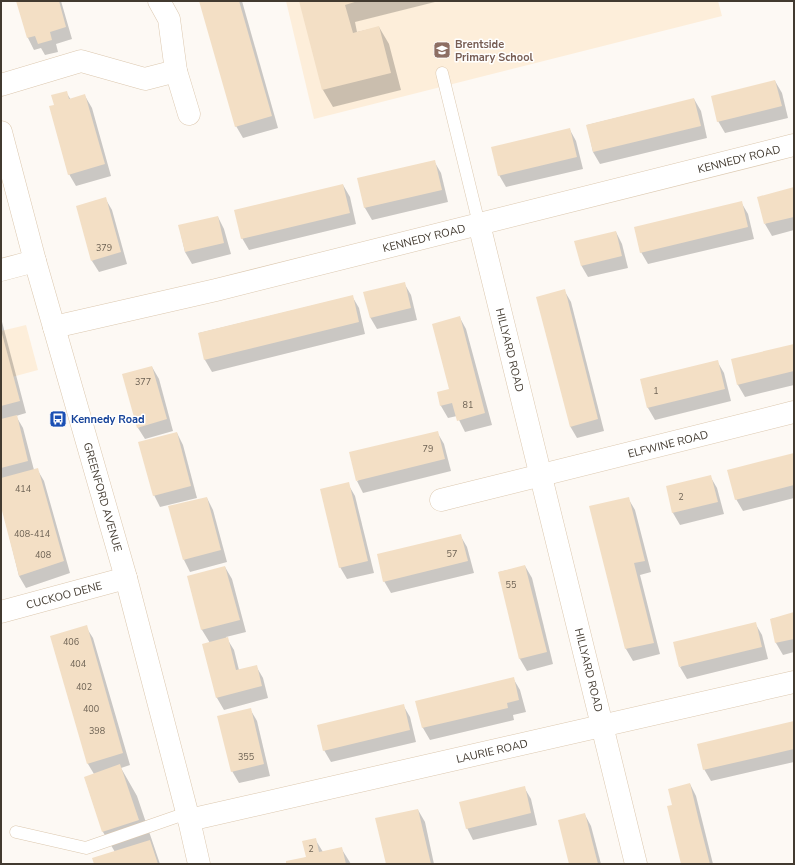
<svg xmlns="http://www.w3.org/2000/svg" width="795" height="865" font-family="'Nunito Sans',sans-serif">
<rect width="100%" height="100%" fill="#fdf9f4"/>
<g fill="#fdeeda">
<path d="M286,1H718L722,16L314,119Z"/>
<path d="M26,325L38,370L1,380V331Z"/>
</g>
<g fill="#0003">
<path d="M17,1H61L72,39L56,44L58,52L45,55L41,48L34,50L28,38Z"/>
<path d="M200,1H242L278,128L243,138L236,126Z"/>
<path d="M300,1H439L355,22L357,32L379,27L389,44L401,90L333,107L323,90Z"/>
<path d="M775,81L782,93L788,118L725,133L718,121Z"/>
<path d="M66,92L71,100L85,96L92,108L111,176L76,186L69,174L55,105Z"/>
<path d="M694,99L701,111L707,138L600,164L593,152L587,125Z"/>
<path d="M570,130L576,141L583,169L506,187L499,175Z"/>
<path d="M434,161L441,173L448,202L372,220L365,208L358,179Z"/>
<path d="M343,185L350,197L356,224L249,250L242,238Z"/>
<path d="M794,188V230L772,236L765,224Z"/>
<path d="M105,198L112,210L127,264L99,272L92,261Z"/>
<path d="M741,202L748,214L754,239L648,264L641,252Z"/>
<path d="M218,217L224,229L231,254L192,264L185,252L179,226Z"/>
<path d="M616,232L622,244L628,268L588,277L581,265Z"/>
<path d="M404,283L411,295L417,320L377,329L370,317Z"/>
<path d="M564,290L571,302L604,431L577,438L570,426Z"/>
<path d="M352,296L359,308L365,334L212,372L205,360L199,333Z"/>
<path d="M1,318L26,413L16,416L23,428L34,470L37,469L44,481L70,573L26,588L19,576L1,503Z"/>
<path d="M460,318L466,329L492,425L465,432L457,416L448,418L441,406L438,393L450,390Z"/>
<path d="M794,345V385L745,397L738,385L732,360Z"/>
<path d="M717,361L724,373L731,401L655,420L648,408L641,380Z"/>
<path d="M152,367L159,379L173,431L145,439L138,428Z"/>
<path d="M437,432L444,444L451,471L363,493L357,481Z"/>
<path d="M177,433L183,445L197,498L160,507L154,495Z"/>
<path d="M794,454V498L743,511L736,499Z"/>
<path d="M710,476L717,488L724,514L680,525L673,513L667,487Z"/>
<path d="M348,484L355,496L374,573L347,579L340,567Z"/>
<path d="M207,498L213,510L227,562L190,572L184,560Z"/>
<path d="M628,498L635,510L651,572L640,575L660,654L633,661L626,649L591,507Z"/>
<path d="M460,535L467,547L474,573L391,593L384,581Z"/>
<path d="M525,566L532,578L553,664L527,671L520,659L499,572Z"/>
<path d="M225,567L232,579L246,632L226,637L234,650L239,670L256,666L263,678L268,698L224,710L217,698L203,645L210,643L202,630L188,577Z"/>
<path d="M794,614V652L783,655L776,643L771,619Z"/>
<path d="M755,623L762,635L768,659L687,679L680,667Z"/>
<path d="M86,627L93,638L130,765L121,768L137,796L160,864H95L115,852L103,832L85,778L94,774L88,764Z"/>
<path d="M513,678L520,690L526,712L513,715L514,720L430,740L423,728L416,702Z"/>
<path d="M403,705L410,717L416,742L331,762L324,750Z"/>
<path d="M250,709L257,721L270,776L239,783L232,771Z"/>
<path d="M794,722V762L711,781L704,769Z"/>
<path d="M690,784L696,796L713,864H682Z"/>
<path d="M524,787L531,799L537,825L473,840L467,828Z"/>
<path d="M418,810L425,822L434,864H387Z"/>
<path d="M585,815L591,826L601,864H569Z"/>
<path d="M315,839L323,852L341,848L351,864H287L307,857Z"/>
</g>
<g fill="#f3dfc5">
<path d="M16,1H59L66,27L50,32L52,40L38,44L35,36L27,38Z"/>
<path d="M199,1H239L272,116L235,127Z"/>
<path d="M299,1H358L345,5L353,33L379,26L391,73L322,90Z"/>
<path d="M775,80L782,106L717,122L711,96Z"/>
<path d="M67,91L69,99L85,94L105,164L68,175L49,106L54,105L51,95Z"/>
<path d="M694,98L701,126L593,152L586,125Z"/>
<path d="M570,128L577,157L498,176L491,147Z"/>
<path d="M435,160L442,190L364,208L357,178Z"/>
<path d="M343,184L350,213L241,239L234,210Z"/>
<path d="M794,187V217L764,224L757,197Z"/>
<path d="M106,197L121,252L91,261L76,206Z"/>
<path d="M742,201L748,227L640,253L634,227Z"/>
<path d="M218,216L224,243L185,252L178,225Z"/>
<path d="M616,231L622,256L581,266L574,241Z"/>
<path d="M405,282L411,308L370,318L363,292Z"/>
<path d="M565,289L598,419L570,427L536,297Z"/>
<path d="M353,295L359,322L204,360L198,333Z"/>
<path d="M460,316L485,413L457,421L452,403L440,406L437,392L449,389L432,324Z"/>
<path d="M1,330L20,401L1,406Z"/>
<path d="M794,344V371L737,385L731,359Z"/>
<path d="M718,360L725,389L647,408L640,379Z"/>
<path d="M152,366L167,419L137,428L122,374Z"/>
<path d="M17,415L28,461L1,468V419Z"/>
<path d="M438,431L445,459L356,481L349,452Z"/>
<path d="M177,432L191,486L153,496L138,442Z"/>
<path d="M794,453V485L735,500L727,470Z"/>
<path d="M38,468L64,561L19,576L1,507V478Z"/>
<path d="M711,475L718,502L672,513L666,486Z"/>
<path d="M349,482L368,561L339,568L320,489Z"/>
<path d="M207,497L221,550L183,560L168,506Z"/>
<path d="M629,497L645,561L634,563L654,643L625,649L589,506Z"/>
<path d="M461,534L468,561L383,582L377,554Z"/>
<path d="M525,565L547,652L519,659L498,572Z"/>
<path d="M225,566L240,620L201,630L187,576Z"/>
<path d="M794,612V639L775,643L770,619Z"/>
<path d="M756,622L762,647L679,667L673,642Z"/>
<path d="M87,625L123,753L87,764L50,636Z"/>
<path d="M228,637L236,670L257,665L262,686L216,698L202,644Z"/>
<path d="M514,677L519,700L507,703L508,708L422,728L415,701Z"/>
<path d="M404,704L410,730L323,751L317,725Z"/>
<path d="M251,708L264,764L231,772L217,716Z"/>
<path d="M794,721V749L703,770L697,744Z"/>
<path d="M120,764L139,820L102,832L84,777Z"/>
<path d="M690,783L699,821L710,864H681L672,827L667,806L672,805L668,789Z"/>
<path d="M525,786L531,813L466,829L459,802Z"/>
<path d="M418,809L431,864H386L375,818Z"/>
<path d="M585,813L598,864H569L558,820Z"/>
<path d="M316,838L319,852L342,847L346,864H286V861L306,857L302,841Z"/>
<path d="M150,840L158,864H94L92,858Z"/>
</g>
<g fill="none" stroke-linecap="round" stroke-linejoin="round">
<g stroke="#dcc8af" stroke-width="13">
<g id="service">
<path d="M442,73L479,224"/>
<path d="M16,832L86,848L187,813"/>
</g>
</g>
<g stroke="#dcc8af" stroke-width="23">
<g id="minor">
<path d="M159,1L169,19L176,71L189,114"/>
<path d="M1,85L81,61L145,79L176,71"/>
<path d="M479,224L636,864"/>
<path d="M1,270L35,261"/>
<path d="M54,327L216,290L794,145"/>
<path d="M441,500L794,412"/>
<path d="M1,612L126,578"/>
<path d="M189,820L794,682"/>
</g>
</g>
<g stroke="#dcc8af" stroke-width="23">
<path id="tertiary" d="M1,132L35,261L126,578L189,820L199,864"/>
</g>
<use href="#service" stroke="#fff" stroke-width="12"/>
<use href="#minor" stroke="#fff" stroke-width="22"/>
<use href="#tertiary" stroke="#fff" stroke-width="22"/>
</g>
<defs>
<g id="school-square" transform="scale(0.9)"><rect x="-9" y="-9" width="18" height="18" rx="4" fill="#8d6e63" stroke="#fff"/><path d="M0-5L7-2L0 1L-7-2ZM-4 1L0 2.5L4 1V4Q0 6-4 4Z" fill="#fff"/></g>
<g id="bus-square" transform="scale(0.9)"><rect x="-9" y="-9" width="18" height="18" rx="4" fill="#1a4fb4" stroke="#fff"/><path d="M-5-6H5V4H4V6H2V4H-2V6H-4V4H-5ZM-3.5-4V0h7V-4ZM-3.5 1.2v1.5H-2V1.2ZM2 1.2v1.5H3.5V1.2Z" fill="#fff"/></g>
</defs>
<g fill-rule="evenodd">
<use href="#school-square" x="442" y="50"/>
<use href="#bus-square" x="58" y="419"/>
</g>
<g text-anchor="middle" stroke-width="3" stroke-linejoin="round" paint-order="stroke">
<g font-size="9" fill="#6e6355">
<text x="104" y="251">379</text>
<text x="143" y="385">377</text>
<text x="656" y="394">1</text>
<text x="468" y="408">81</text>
<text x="428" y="452">79</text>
<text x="23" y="492">414</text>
<text x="681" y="500">2</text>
<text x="32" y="537">408-414</text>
<text x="452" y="557">57</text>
<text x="43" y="558">408</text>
<text x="511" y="588">55</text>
<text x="71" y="645">406</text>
<text x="78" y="667">404</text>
<text x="84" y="690">402</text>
<text x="91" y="712">400</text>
<text x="97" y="734">398</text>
<text x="246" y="760">355</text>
<text x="311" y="852">2</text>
</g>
<g font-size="11" font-weight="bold" fill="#785e54" stroke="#fff" text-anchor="start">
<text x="455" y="48">Brentside<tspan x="455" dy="13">Primary School</tspan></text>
</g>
<g font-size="11" fill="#423a30" stroke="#fff">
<text transform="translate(739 159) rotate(-14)" y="4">KENNEDY ROAD</text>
<text transform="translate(424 238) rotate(-14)" y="4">KENNEDY ROAD</text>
<text transform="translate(510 350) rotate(76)" y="4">HILLYARD ROAD</text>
<text transform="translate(668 444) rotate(-14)" y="4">ELFWINE ROAD</text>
<text transform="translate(103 497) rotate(74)" y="4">GREENFORD AVENUE</text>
<text transform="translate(64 595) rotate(-15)" y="4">CUCKOO DENE</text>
<text transform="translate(589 670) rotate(76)" y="4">HILLYARD ROAD</text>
<text transform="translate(492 751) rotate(-13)" y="4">LAURIE ROAD</text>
</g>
<g font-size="11" font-weight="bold" fill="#164399" stroke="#fff" text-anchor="start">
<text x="71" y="423">Kennedy Road</text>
</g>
</g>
<rect width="795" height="865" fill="none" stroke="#423a30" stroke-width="4"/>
</svg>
